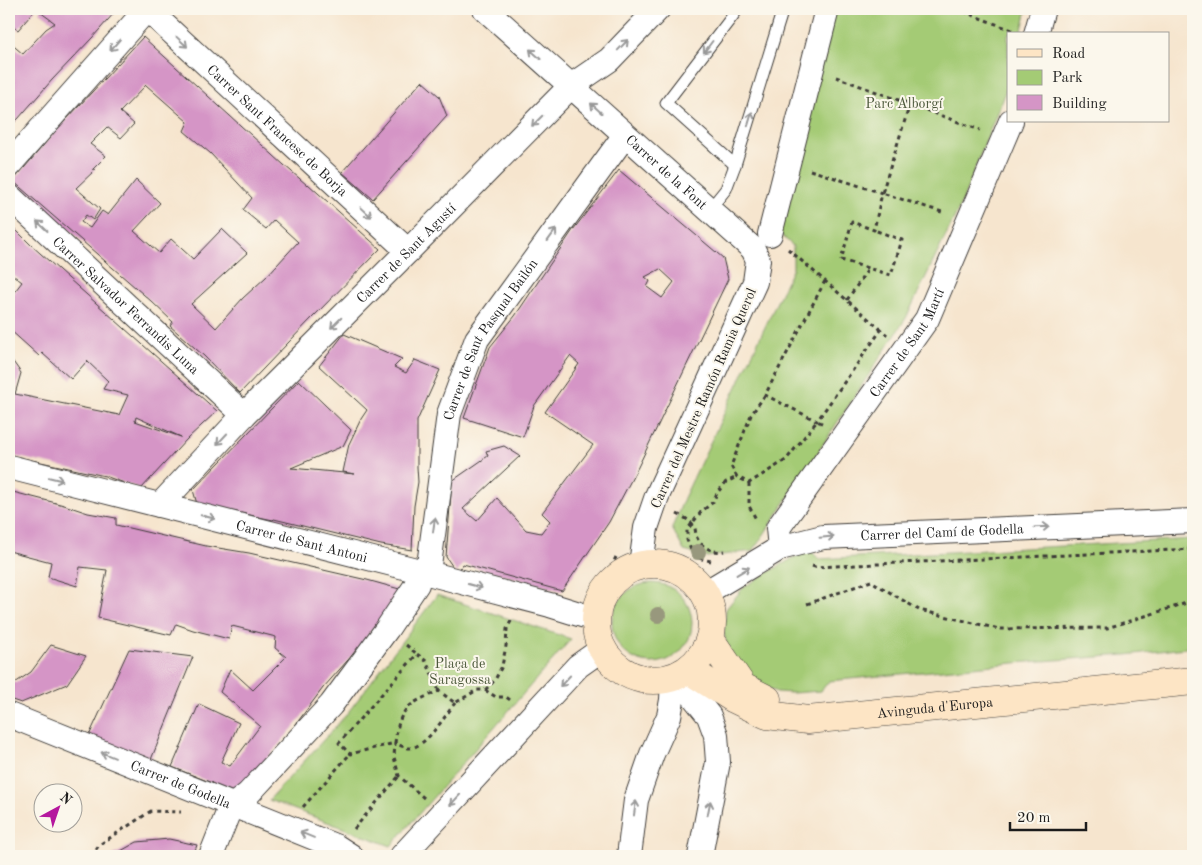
<svg xmlns="http://www.w3.org/2000/svg" width="1202" height="865" font-family="'Old Standard TT',serif">
<rect width="100%" height="100%" fill="#fbf7ec"/>
<filter id="ink" filterUnits="userSpaceOnUse"><feTurbulence type="fractalNoise" baseFrequency=".02" numOctaves="2"/><feDisplacementMap in="SourceGraphic" scale="10" xChannelSelector="R" yChannelSelector="G"/><feConvolveMatrix kernelMatrix="1 2 1 2 8 2 1 2 1" color-interpolation-filters="sRGB"/></filter>
<filter id="wash" filterUnits="userSpaceOnUse"><feTurbulence type="fractalNoise" baseFrequency=".0096" numOctaves="4" result="noise"/><feDisplacementMap in="SourceGraphic" scale="20" xChannelSelector="R" yChannelSelector="G"/><feGaussianBlur stdDeviation="1.12" result="paint"/><feColorMatrix in="noise" values="0 0 0 0 0 0 0 0 0 0 0 0 0 0 0 0 0 1.4 0 .05"/><feComposite in="paint" operator="in"/></filter>
<g filter="url(#wash)">
<rect width="100%" height="100%" fill="#f6e5ce"/>
<g fill="#a4cb75" stroke="#607448">
<path d="M834,9H1027L1021,34H1008V81L1005,92L961,204L906,318L753,551L707,557L684,551L672,528L684,498L793,268V246L778,232Z"/>
<path d="M1193,539V647L1126,655L1014,663L829,681L821,691L792,693L777,692L752,681L727,647L724,633L726,609L743,588L760,577L809,549L819,559Z"/>
<circle cx="652" cy="623" r="40"/>
<path d="M437,595L571,639L391,846L269,800L346,715Z"/>
</g>
<g id="blocks">
<g fill="#d595c6" fill-rule="evenodd">
<path d="M14,9H36L18,30L9,24V14Z"/>
<path d="M41,9H61L62,10L63,9H111L115,12L92,38L52,80L18,119L9,127V42L23,54L46,29L55,23L40,12Z"/>
<path d="M143,37L284,165L307,185L308,184L380,249L312,318L240,393L204,356L170,326L173,322L151,301L13,181L53,134ZM146,85L188,122L184,131L210,153L252,198L243,210L266,229L274,220L298,242L266,277L243,298L216,328L191,304L247,253L222,229L193,259L171,239L159,253L134,231L160,203L136,180L108,215L102,211L90,228L81,222L86,215L93,220L100,209L76,188L95,170L93,169L106,156L90,144L107,127L121,138L134,124L120,112Z"/>
<path d="M422,81L439,96L447,116L373,199L342,172Z"/>
<path d="M619,170L723,258L728,279L638,467L609,522L562,591L463,564L457,573L446,557L452,481L488,456L486,451L504,446L520,456L463,509L477,521L497,498L526,530L541,533L550,521L542,513L593,445L545,412L579,364L570,356L534,406L523,437L464,418L490,347L515,316L573,230ZM660,269L674,282L662,298L647,287L650,281L645,277Z"/>
<path d="M11,225L31,245L217,411L187,439L141,489L105,476L9,455V356L21,373L15,394L119,415L128,395L103,389L108,381L87,361L71,379L42,353L39,356L9,329V299L22,282L9,272V228ZM136,417L181,437L135,421Z"/>
<path d="M344,334L402,359L394,367L406,373L415,360L440,370L417,421V467L418,482L414,506L412,550L381,545L274,519L273,520L197,504L193,490L299,380L351,430L343,446L291,468L355,474L343,472L349,444L361,419L367,410L319,366Z"/>
<path d="M9,491L64,505L88,513L116,518V525L206,546L249,553L367,580L403,590L356,651L323,688L293,728L233,798L211,784L212,783L172,767L199,704L239,723L221,762L230,766L260,726L220,692L230,669L253,690L286,657L275,648L276,637L232,626L229,639L193,630L176,624L171,635L98,618L107,570L80,567L77,586L48,577L51,562L9,551Z"/>
<path d="M51,645L86,656L67,684L21,703L9,699V677L15,683L31,672Z"/>
<path d="M129,649L193,657L150,762L88,738Z"/>
<path d="M169,839L197,845L193,856H112L137,842Z"/>
</g>
</g>
</g>
<g filter="url(#ink)">
<use href="#blocks" fill-opacity="0" stroke="#3d3a37" stroke-width="1"/>
<g fill="none" stroke-linecap="round" stroke-linejoin="round">
<g stroke="#3d3a37" stroke-width="13">
<g id="lane">
<path d="M735,165L666,103L738,9"/>
<path d="M709,210L726,189L735,165L783,9"/>
</g>
</g>
<g stroke="#3d3a37" stroke-width="26">
<g id="street">
<path id="s1" d="M147,9L408,251"/>
<path id="s2" d="M485,9L753,249L758,260L755,282L657,496L646,528L641,565"/>
<path d="M1036,34L1043,9"/>
<path d="M9,165L147,9"/>
<path id="s3" d="M9,196L244,415"/>
<path d="M770,234L827,9"/>
<path id="s4" d="M9,467L420,571L550,605L595,619"/>
<path id="s5" d="M160,505L244,415L408,251L571,86L609,60L658,9"/>
<path id="s6" d="M780,548L778,528L927,319L1011,121"/>
<path id="s7" d="M428,573L449,414L477,339L625,135"/>
<path id="s8" d="M705,593L780,548L823,537L1193,521"/>
<path d="M677,676L709,716L716,735L718,762L700,856"/>
<path id="s9" d="M9,715L337,847L351,856"/>
<path d="M211,856L228,813L234,805L248,794L331,705L387,629L417,584L420,571"/>
<path d="M402,856L578,666L602,649"/>
<path d="M629,856L636,800L652,754L669,716L672,700L673,678"/>
</g>
</g>
<g stroke="#3d3a37" stroke-width="29">
<g id="secondary">
<circle cx="654" cy="622" r="58"/>
<path d="M710,639L743,687L767,699"/>
<path id="s10" d="M689,670L734,699L767,715L808,720L1193,681"/>
</g>
</g>
<g stroke="#3d3a37" stroke-width="3" stroke-dasharray="4 4" stroke-linecap="butt">
<path d="M956,9L1012,30"/>
<path d="M836,77L980,130"/>
<path d="M910,104L882,193L945,213"/>
<path d="M810,170L882,193L874,230L852,222L841,260L891,275L902,240L874,230"/>
<path d="M788,249L887,335"/>
<path d="M825,281L765,395L817,421L881,330"/>
<path d="M847,300L869,268"/>
<path d="M765,395L751,415L731,466L737,477L749,483L786,460L817,421L824,424"/>
<path d="M749,483V506L756,519"/>
<path d="M677,514C683,517 690,520 694,526C696,529 695,534 697,538C702,548 714,553 724,551"/>
<path d="M711,561L698,558L691,550L687,540V530L701,512L713,502L717,493L726,482L737,477"/>
<path d="M812,566L815,567L1193,549"/>
<path d="M593,594L608,574L616,557"/>
<path d="M807,604L871,581L919,610L999,629L1107,628L1193,601"/>
<path d="M406,645L417,654"/>
<path d="M485,690L496,697H506L513,702"/>
<path d="M439,691L426,661L417,654L339,743L350,754L395,743C399,708 408,704 439,691L455,703L477,690H485L495,680L502,666L506,646L507,629L512,619"/>
<path d="M424,798L399,776L394,757L395,743C400,745 405,748 410,748C426,747 445,716 455,703"/>
<path d="M303,807L350,754"/>
<path d="M354,829L399,776"/>
<path d="M91,856L99,845L151,811L181,812"/>
</g>
<use href="#lane" stroke="#fff" stroke-width="11"/>
<use href="#street" stroke="#fff" stroke-width="24"/>
<use href="#secondary" stroke="#fde5c5" stroke-width="28"/>
</g>
<g fill="#98987d">
<circle cx="698" cy="552" r="8"/>
<circle cx="658" cy="615" r="8"/>
</g>
<defs><path id="oneway-shaft" d="M-6 0H5M1.5-3L5.5 0L1.5 3" fill="none" stroke-width="1.6" stroke-linecap="round" stroke-linejoin="round" transform="scale(1.25)"/></defs>
<g stroke="#999">
<use href="#oneway-shaft" transform="translate(182 42) rotate(43)"/>
<use href="#oneway-shaft" transform="translate(115 45) rotate(131)"/>
<use href="#oneway-shaft" transform="translate(623 45) rotate(-46)"/>
<use href="#oneway-shaft" transform="translate(708 47) rotate(127)"/>
<use href="#oneway-shaft" transform="translate(535 54) rotate(-138)"/>
<use href="#oneway-shaft" transform="translate(596 108) rotate(-138)"/>
<use href="#oneway-shaft" transform="translate(750 119) rotate(-73)"/>
<use href="#oneway-shaft" transform="translate(537 121) rotate(135)"/>
<use href="#oneway-shaft" transform="translate(366 212) rotate(43)"/>
<use href="#oneway-shaft" transform="translate(42 226) rotate(-137)"/>
<use href="#oneway-shaft" transform="translate(552 235) rotate(-54)"/>
<use href="#oneway-shaft" transform="translate(336 323) rotate(135)"/>
<use href="#oneway-shaft" transform="translate(222 439) rotate(133)"/>
<use href="#oneway-shaft" transform="translate(56 479) rotate(14)"/>
<use href="#oneway-shaft" transform="translate(208 517) rotate(14)"/>
<use href="#oneway-shaft" transform="translate(434 525) rotate(-82)"/>
<use href="#oneway-shaft" transform="translate(1042 527) rotate(-2)"/>
<use href="#oneway-shaft" transform="translate(827 537) rotate(-5)"/>
<use href="#oneway-shaft" transform="translate(743 571) rotate(-31)"/>
<use href="#oneway-shaft" transform="translate(475 586) rotate(15)"/>
<use href="#oneway-shaft" transform="translate(565 681) rotate(133)"/>
<use href="#oneway-shaft" transform="translate(108 755) rotate(-158)"/>
<use href="#oneway-shaft" transform="translate(455 800) rotate(133)"/>
<use href="#oneway-shaft" transform="translate(635 808) rotate(-82)"/>
<use href="#oneway-shaft" transform="translate(709 808) rotate(-79)"/>
<use href="#oneway-shaft" transform="translate(307 835) rotate(-158)"/>
</g>
</g>
<g text-anchor="middle" stroke-width="4" stroke-linejoin="round" paint-order="stroke">
<g font-size="14" fill="#4c593b" stroke="#fbf7ec">
<text x="904" y="108">Parc Alborgí</text>
<text x="460" y="668">Plaça de<tspan x="460" dy="16">Saragossa</tspan></text>
</g>
<g font-size="14" fill="#1c1c1c" stroke="#fbf7ec">
<text dy="5" stroke="none"><textPath href="#s1" startOffset="178">Carrer Sant Francesc de Borja</textPath></text>
<text dy="5" stroke="none"><textPath href="#s2" startOffset="244">Carrer de la Font</textPath></text>
<text dy="5" stroke="none"><textPath href="#s5" startOffset="352">Carrer de Sant Agustí</textPath></text>
<text dy="5" stroke="none"><textPath href="#s3" startOffset="160">Carrer Salvador Ferrandis Luna</textPath></text>
<text dy="5" stroke="none"><textPath href="#s7" startOffset="246">Carrer de Sant Pasqual Bailón</textPath></text>
<text dy="5" stroke="none"><textPath href="#s6" startOffset="246">Carrer de Sant Martí</textPath></text>
<text transform="translate(703 398) rotate(-66)" y="5">Carrer del Mestre Ramón Ramia Querol</text>
<text dy="5" stroke="none"><textPath href="#s8" startOffset="251">Carrer del Camí de Godella</textPath></text>
<text dy="5" stroke="none"><textPath href="#s4" startOffset="302">Carrer de Sant Antoni</textPath></text>
<text dy="5" stroke="none"><textPath href="#s10" startOffset="259">Avinguda d'Europa</textPath></text>
<text dy="5" stroke="none"><textPath href="#s9" startOffset="185">Carrer de Godella</textPath></text>
</g>
</g>
<rect width="1202" height="865" fill="none" stroke="#fbf7ec" stroke-width="30"/>
<rect x="1007" y="32" width="162" height="90" fill="#fbf7ec" stroke="#a29f99"/>
<rect x="1017" y="49" width="25" height="8" fill="#fde5c5" stroke="#a29f99"/>
<text x="1052" y="58" font-size="15" fill="#1c1c1c">Road</text>
<rect x="1017" y="70" width="25" height="15" fill="#a4cb75" stroke="#a29f99"/>
<text x="1052" y="82" font-size="15" fill="#1c1c1c">Park</text>
<rect x="1017" y="95" width="25" height="15" fill="#d595c6" stroke="#a29f99"/>
<text x="1052" y="108" font-size="15" fill="#1c1c1c">Building</text>
<g transform="translate(58 808) rotate(40)"><circle r="24" fill="#fbf7ec" stroke="#a29f99"/>
<path d="M0-4L9 19L0 12L-9 19Z" fill="#b5179e"/>
<text y="-8" font-size="14" font-weight="bold" text-anchor="middle" fill="#1c1c1c">N</text>
</g>
<path d="M1010 822v8h76v-8" fill="none" stroke="#1c1c1c" stroke-width="2.5"/>
<text x="1017" y="822" font-size="15" fill="#1c1c1c" stroke="#fbf7ec" stroke-width="4" paint-order="stroke">20 m</text>
</svg>
